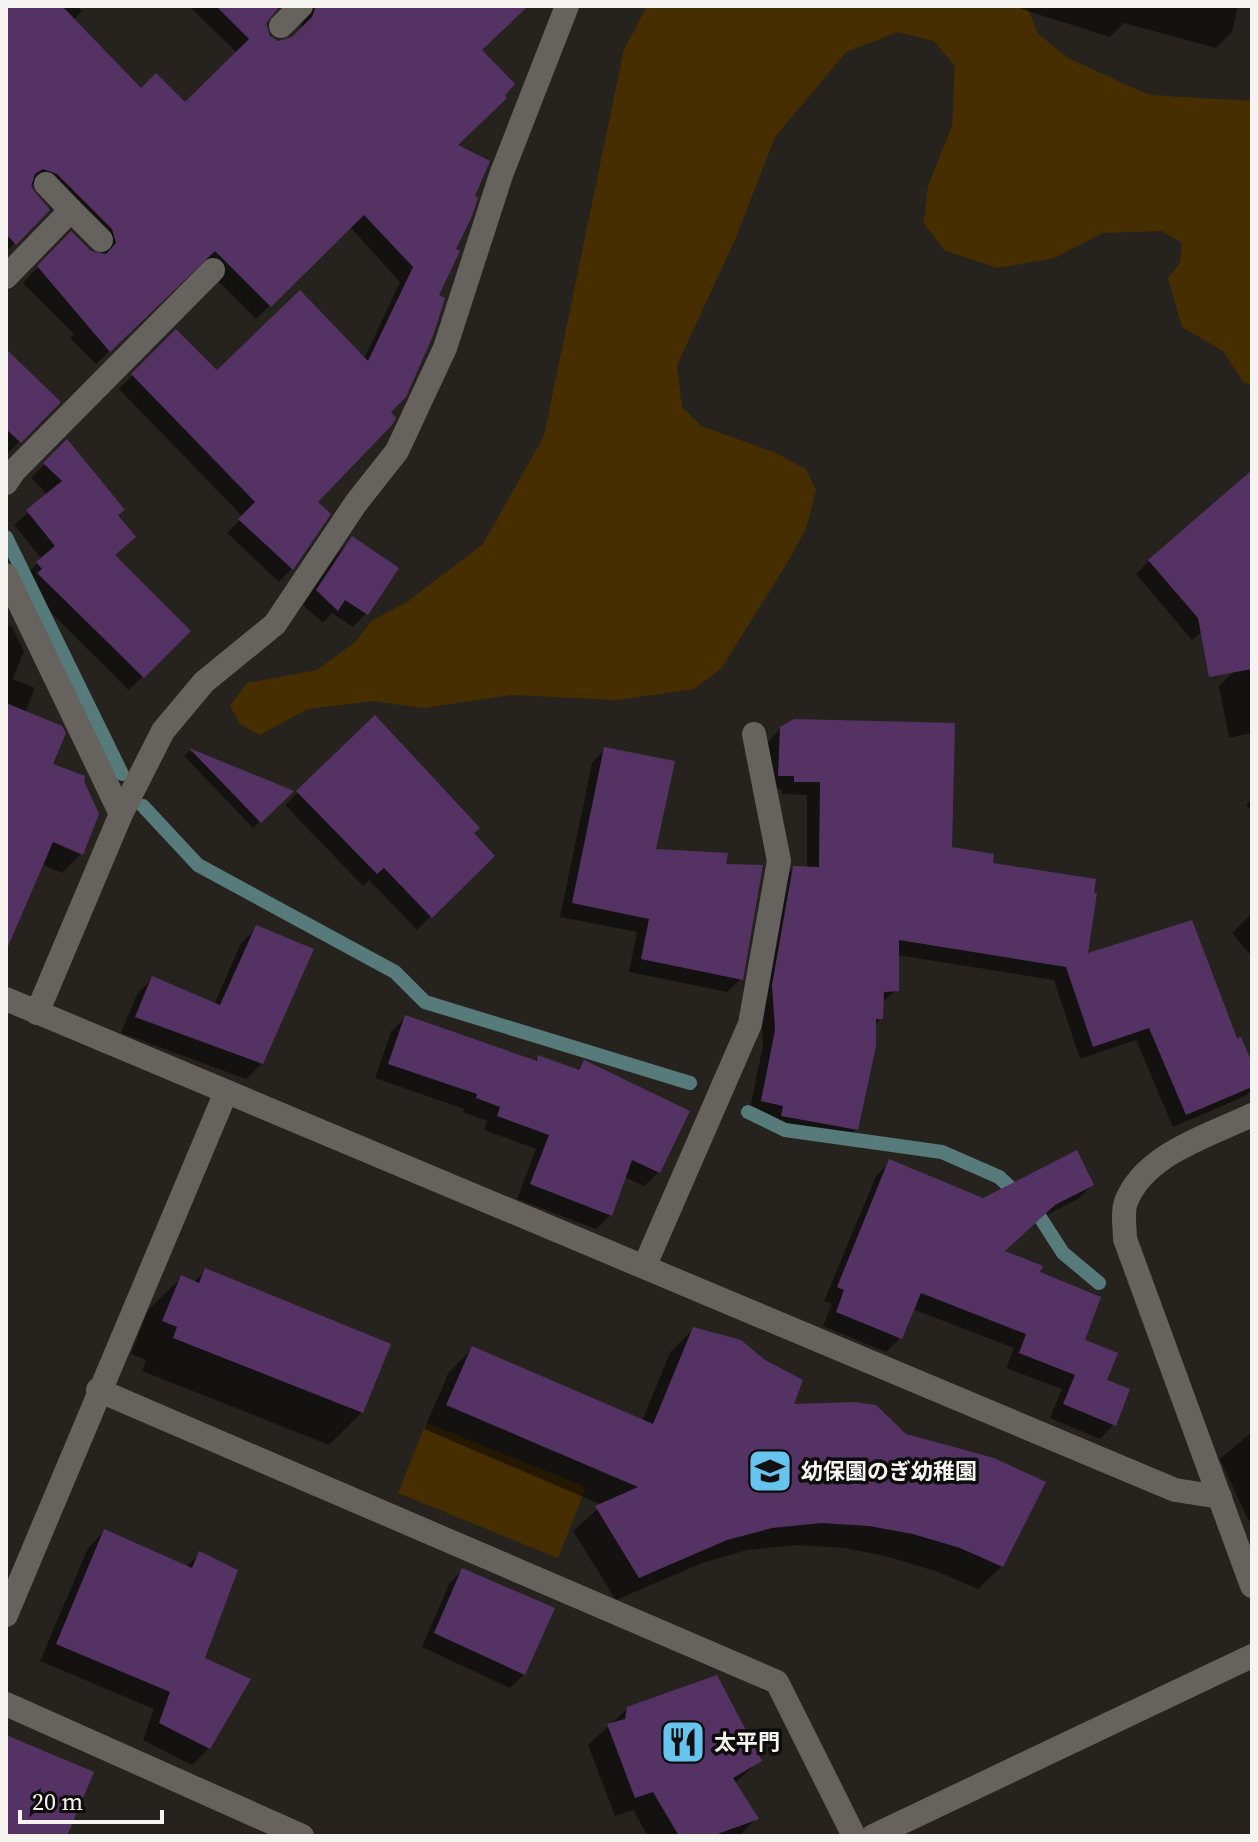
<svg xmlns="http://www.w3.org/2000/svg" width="1258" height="1842" font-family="'Source Serif 4','Noto Sans JP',serif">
<rect width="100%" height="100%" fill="#26231f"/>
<g fill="#472e00">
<path d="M647,6H1027L1038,34L1068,58L1149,95L1252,101V386L1243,382L1223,351L1182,327L1168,278L1180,263L1182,243L1162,231L1103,233L1054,258L997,268L944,250L924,223L928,186L952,126L955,66L934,41L898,32L846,52L775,137L734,242L677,365L682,407L701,426L774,452L806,469L816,490L806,529L784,568L721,669L694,689L618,700L511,695L424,708L373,701L308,709L259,735L240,724L230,706L247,683L317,670L355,642L373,620L407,602L483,544L544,436L624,49Z"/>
<path d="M426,1423L586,1487L558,1558L398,1493Z"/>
</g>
<g fill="#0007">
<path d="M6,6H77L82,11L73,20L141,91L185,104L237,53L189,6H283L268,15L264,29L270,39L286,42L300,30L303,17L293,6H525L480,50L455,146L488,162L315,502L292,568L279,582L227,533L243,517L119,389L176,332L217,373L364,359L400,282L350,227L256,319L200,263L96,364L70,338L74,334L23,283L71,234L97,257L102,255L99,243L37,182L29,187L47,210L6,252Z"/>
<path d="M1022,6H1238L1232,32L1216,48L1124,23L1110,37L1021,9Z"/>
<path d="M6,352L59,402L6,455Z"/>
<path d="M67,442L134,537L113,556L189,631L129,690L19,581L42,559L14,525L48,495L31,478Z"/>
<path d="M1252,498V588L1192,640L1136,574L1149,561Z"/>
<path d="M352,538L366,613L353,627L332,613L323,623L303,605L339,552Z"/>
<path d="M6,625L12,627L24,651L13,679L35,688L25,713L50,765L81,854L62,873L41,864L6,946Z"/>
<path d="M1252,668V733L1229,738L1219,686L1233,672Z"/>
<path d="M375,718L492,856L417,930L369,880L363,886L285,805Z"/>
<path d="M781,728L950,849L991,864L1086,956L1236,1041L1252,1068V1090L1245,1096L1173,1127L1136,1040L1080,1059L1054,980L897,955V990L881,1003V1018L874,1026L856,1129L843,1142L769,1128L771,1119L749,1114L763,1045L760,1000L781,882L794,868L807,869V795L782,794V789L766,788L768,742Z"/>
<path d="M605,749L654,851L723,866L741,979L727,992L629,972L637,932L560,917L592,763Z"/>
<path d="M189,751L291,792L253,828L184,756Z"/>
<path d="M1252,799V812L1246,805Z"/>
<path d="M1252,913V957L1232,933Z"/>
<path d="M257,928L262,1063L246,1079L121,1033L137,994L152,979L214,1005L241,943Z"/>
<path d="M405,1017L534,1062L539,1057L576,1071L584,1062L659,1172L644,1186L624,1177L610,1215L596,1229L517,1199L536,1149L484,1130L487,1121L463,1112L464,1109L375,1078L391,1032Z"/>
<path d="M890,1162L983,1200L1092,1185L1078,1199L1039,1219L1003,1252L1038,1273L1082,1341L1114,1424L1100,1439L1050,1418L1062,1389L1006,1368L1014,1348L912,1309L900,1338L886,1352L823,1326L832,1304L824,1301L876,1176Z"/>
<path d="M206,1270L362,1412L329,1445L142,1371L146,1360L131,1354L148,1310L181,1278L193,1283Z"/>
<path d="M693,1329L791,1406L1002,1566L978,1589L936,1571L889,1557L845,1548L796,1545L747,1550L702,1563L616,1600L573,1531L602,1505L424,1429L449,1372L472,1349L642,1421L670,1353Z"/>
<path d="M1252,1432V1528L1220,1459Z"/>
<path d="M104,1531L185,1568L199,1554L209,1748L192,1765L143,1740L154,1709L40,1661L88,1548Z"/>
<path d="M462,1570L524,1674L510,1688L422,1647L449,1584Z"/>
<path d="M628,1708L760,1760L734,1784L757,1818L739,1836H648L633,1810L615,1816L588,1745Z"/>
</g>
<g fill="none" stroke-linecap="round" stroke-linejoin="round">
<g stroke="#567b7a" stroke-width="14">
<path d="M6,537L122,774"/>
<path d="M143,806L198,865L395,972L425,1002L690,1083"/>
<path d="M748,1112L785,1130L942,1152L999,1177L1036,1211L1063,1253L1099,1283"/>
</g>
</g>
<g fill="#543364">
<path d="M6,6H62L141,88L156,73L185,102L249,39L216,6H280L266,23L270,36L278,41L292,37L312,17L316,6H528L482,50L515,84L505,95L507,98L458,145L490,161L475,196L478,198L472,216L456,249L460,251L439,295L445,298L434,333L406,397L391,412L396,418L392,425L318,502L331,514L293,570L238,519L255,502L131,374L176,329L217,370L300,290L368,361L413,267L364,215L271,307L215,251L110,352L37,266L71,231L91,251L106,254L116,243L112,229L57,174L43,169L35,174L31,187L50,210L16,245L6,234Z"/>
<path d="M6,349L61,402L21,443L6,429Z"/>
<path d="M67,439L125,510L118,515L136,537L115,555L191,631L144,678L37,573L42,569L36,562L55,546L26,510L62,481L43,463Z"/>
<path d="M1252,470V669L1209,677L1198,618L1148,560Z"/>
<path d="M352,536L399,568L368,615L345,600L338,611L316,590Z"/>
<path d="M6,703L62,726L66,733L53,764L85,776L84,781L99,814L83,855L53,842L6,951Z"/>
<path d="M375,715L480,828L474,833L495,856L432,918L384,868L377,874L296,791Z"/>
<path d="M794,719L955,723L952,847L994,854L993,863L1096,879L1094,893H1097L1088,953L1192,920L1237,1038L1241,1037L1252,1063V1087L1186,1115L1149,1028L1093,1047L1066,967L899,940V991L884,992L883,1019H876V1046L858,1130L781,1116L783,1106L761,1101L775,1030L772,985L793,866L819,867L820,782H794V776H778L780,727Z"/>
<path d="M604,747L675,761L656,849L728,853L726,864L763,865L743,980L641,959L649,919L572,903Z"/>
<path d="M189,748L294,791L261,823Z"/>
<path d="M256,925L314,949L263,1064L135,1017L152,976L220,1005Z"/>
<path d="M405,1015L537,1061L538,1055L579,1070L584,1060L690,1111L660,1173L632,1160L612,1216L530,1184L549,1135L497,1116L500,1107L476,1098L477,1094L388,1064Z"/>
<path d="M1077,1150L1094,1185L1055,1205L1005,1251L1043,1266L1040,1272L1101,1297L1085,1340L1118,1353L1107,1380L1130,1389L1116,1426L1063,1404L1075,1375L1019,1353L1026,1334L921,1293L902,1339L836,1312L844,1290L837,1287L889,1159L983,1198Z"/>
<path d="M205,1268L391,1344L363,1413L173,1338L177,1327L162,1321L181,1275L199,1283Z"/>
<path d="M693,1327L741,1340L765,1360L803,1380L794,1404L855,1402L876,1405L906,1434L994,1458L1046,1482L1003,1567L960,1548L913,1534L869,1526L821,1523L772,1528L727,1540L639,1578L595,1506L638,1487L446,1405L472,1346L653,1424Z"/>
<path d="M104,1529L192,1568L199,1551L238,1570L205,1658L251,1679L210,1749L159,1723L170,1692L56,1644Z"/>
<path d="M462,1568L555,1608L525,1675L434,1633Z"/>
<path d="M717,1675L762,1761L733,1778L759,1819L712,1836H679L653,1792L635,1798L607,1724L625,1719L627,1707Z"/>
<path d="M6,1735L94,1772L67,1836H6Z"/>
</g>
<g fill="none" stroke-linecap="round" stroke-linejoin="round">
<g stroke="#66635e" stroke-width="24">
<path d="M281,26L301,6"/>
<path d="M71,210L101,240"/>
<path d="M6,277L71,210L46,184"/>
<path d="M6,483L14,471L213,270"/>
<path d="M6,575L121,814"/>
<path d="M6,999L1175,1490L1220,1497"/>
<path d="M37,1013L121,814L163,731L204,682L275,624L356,503L397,451L445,348L501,175L567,6"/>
<path d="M1252,1115C1210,1135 1144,1154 1126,1202C1122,1213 1125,1227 1125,1239L1252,1586"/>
<path d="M645,1265L750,1024L779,861L754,734"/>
<path d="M98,1390L777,1682L854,1836"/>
<path d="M6,1615L226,1092"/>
<path d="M6,1704L302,1836"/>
<path d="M873,1836L1252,1656"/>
</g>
</g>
<defs>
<g id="school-square" transform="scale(2.3)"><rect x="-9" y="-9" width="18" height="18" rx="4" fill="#66c4ef" stroke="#0e0d0b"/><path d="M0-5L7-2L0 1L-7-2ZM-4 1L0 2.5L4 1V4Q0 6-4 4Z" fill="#111"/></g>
<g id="restaurant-square" transform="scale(2.3)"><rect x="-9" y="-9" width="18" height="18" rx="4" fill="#66c4ef" stroke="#0e0d0b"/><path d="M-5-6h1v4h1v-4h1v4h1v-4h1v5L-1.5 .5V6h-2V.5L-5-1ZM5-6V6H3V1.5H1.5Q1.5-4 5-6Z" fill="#111"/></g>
</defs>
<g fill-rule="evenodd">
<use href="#school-square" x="770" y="1471"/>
<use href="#restaurant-square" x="683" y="1742"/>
</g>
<g text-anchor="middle" stroke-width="7" stroke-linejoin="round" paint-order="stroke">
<g font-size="22" font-weight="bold" fill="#f6f4f1" stroke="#0e0d0b" text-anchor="start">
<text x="801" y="1479">幼保園のぎ幼稚園</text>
<text x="714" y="1750">太平門</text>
</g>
</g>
<rect width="1258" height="1842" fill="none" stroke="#f6f4f1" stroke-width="16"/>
<path d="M20 1810v12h142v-12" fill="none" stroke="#f6f4f1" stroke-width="4"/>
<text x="32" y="1810" font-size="24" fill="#f6f4f1" stroke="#0e0d0b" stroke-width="6" paint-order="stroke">20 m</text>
</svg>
